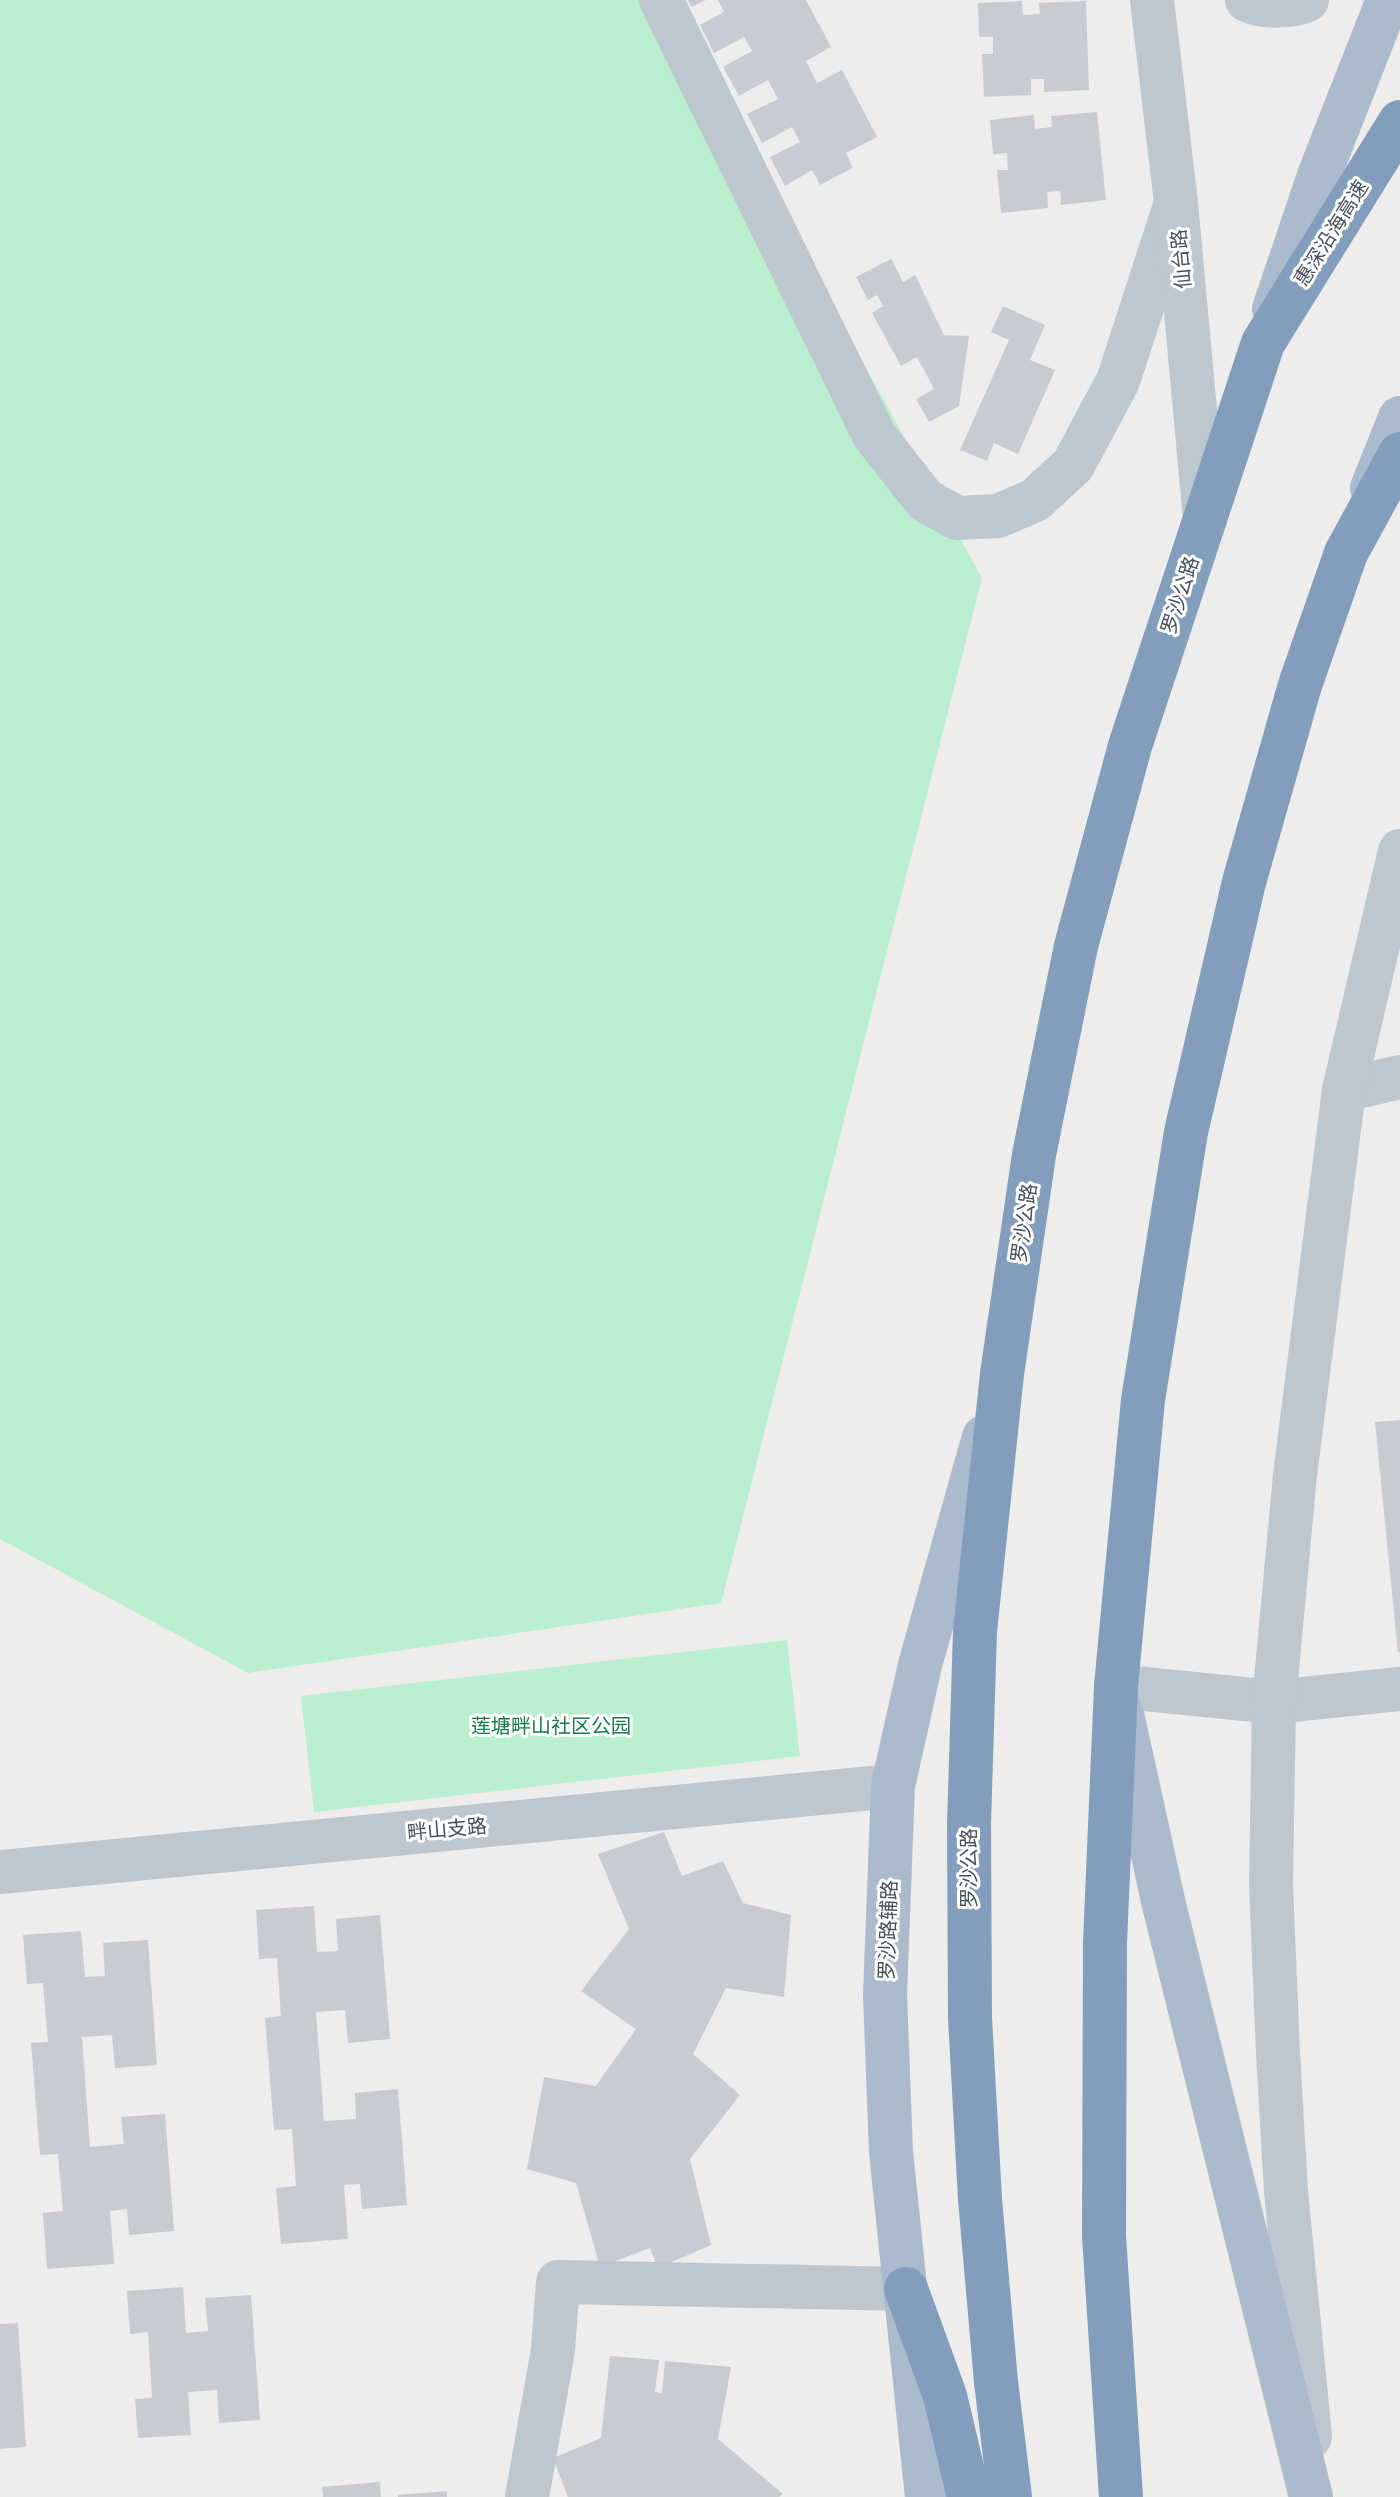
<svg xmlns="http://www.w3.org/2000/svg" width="1400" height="2497" font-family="'Golos Text','Noto Sans SC',sans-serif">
<rect width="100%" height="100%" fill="#efecec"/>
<g fill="#b9efcf">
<path d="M0,0H663L982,578L721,1603L248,1673L0,1539Z"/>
<path d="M787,1640L800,1756L314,1812L301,1696Z"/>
</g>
<g fill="#c9cbd2">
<path d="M688,0H706L691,7Z"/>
<path d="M718,0H806L831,47L806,61L817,83L842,70L877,137L846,153L853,168L820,185L812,170L785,186L770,157L800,142L792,127L762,143L747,114L778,99L768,80L739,96L723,67L752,51L744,37L714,53L700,25L724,12Z"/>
<path d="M1022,1L1023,15L1040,14L1039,3L1086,1L1089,90L1044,92V79H1031V95L984,97L982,54H993V37H979L978,3Z"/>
<path d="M1097,112L1106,200L1061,205L1060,191L1047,192L1048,208L1001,213L997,170H1008L1007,153L993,154L990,120L1034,115L1035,129L1052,127L1051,116Z"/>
<path d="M891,259L903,282L915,275L944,335L969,336L959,406L929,422L916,399L934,389L917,357L901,366L872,313L883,306L877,295L868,300L856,277Z"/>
<path d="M1003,306L1045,325L1030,360L1055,370L1018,454L994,443L987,461L960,450L1009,340L991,332Z"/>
<path d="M1400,1420V1652L1398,1653L1375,1422Z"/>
<path d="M664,1832L682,1876L723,1861L743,1903L791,1915L784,1997L726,1988L693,2054L740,2095L690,2159L711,2245L658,2268L650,2248L600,2267L576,2183L527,2169L544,2077L596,2086L636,2029L581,1991L629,1929L598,1854Z"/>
<path d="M314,1906L317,1952L338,1951L336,1919L380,1915L390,2039L348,2043L345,2010L316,2012L324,2121L356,2119L355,2093L398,2089L407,2205L362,2209L360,2184L344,2185L348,2239L281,2244L276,2188L296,2186L292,2129L274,2130L265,2018L281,2016L277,1958L259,1959L256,1910Z"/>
<path d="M81,1931L85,1977L105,1976L103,1943L148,1940L157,2065L115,2068L112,2035L82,2037L90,2147L124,2144L121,2117L165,2114L174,2231L129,2235L127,2209L110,2211L114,2264L47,2269L43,2213L63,2211L58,2154L40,2155L31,2043L48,2042L43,1983L27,1984L23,1935Z"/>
<path d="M183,2287L186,2333L208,2331L205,2298L251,2295L260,2420L219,2423L217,2390L188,2392L191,2435L138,2438L135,2399L152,2398L148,2332L130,2334L127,2291Z"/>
<path d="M18,2323L26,2447L0,2449V2324Z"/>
<path d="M610,2356L659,2360L655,2392L662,2394L665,2361L731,2367L718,2439L783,2494L779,2497H568L553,2458L601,2438Z"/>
<path d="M380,2482L381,2497H323L322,2487Z"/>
<path d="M447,2491V2497H398V2495Z"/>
</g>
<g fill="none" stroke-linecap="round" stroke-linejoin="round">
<g stroke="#bdc7cf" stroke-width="44">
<path d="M661,0L874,435L925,500L957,518L998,516L1035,500L1073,465L1118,381L1176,203"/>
<path d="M1152,0L1176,203L1205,519"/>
<path d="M1247,0C1262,8 1292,7 1307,0"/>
<path d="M1344,1090L1400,1077"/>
<path d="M1116,1686L1274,1702L1400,1689"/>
<path d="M0,1872L893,1786"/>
<path d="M1310,2437L1286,2191L1278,2053L1271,1885L1274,1702L1295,1475L1344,1090L1400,851"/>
<path d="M527,2497L553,2350L558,2282L906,2289"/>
</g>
<g stroke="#abbbcd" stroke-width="44">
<path d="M1274,309L1320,173L1388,0"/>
<path d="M1372,488L1400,418"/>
<path d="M1122,1714L1164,1905L1311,2497"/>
<path d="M927,2497L891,2152L885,1995L893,1786L920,1665L984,1437"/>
</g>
<g stroke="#839ebd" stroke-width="44">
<path d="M906,2289L945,2396L969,2497"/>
<path d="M1010,2497L996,2382L980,2199L970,2018L969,1824L975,1631L1002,1374L1034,1155L1076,946L1130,746L1263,343L1400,122"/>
<path d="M1121,2497L1104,2236L1105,1943L1116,1686L1143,1400L1186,1132L1244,882L1300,685L1346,553L1400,454"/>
</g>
</g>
<g text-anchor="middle" stroke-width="6" stroke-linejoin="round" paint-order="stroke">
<g font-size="20" fill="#45505a" stroke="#fff">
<text transform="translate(1331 233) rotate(-58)" y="7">惠深沿海高速</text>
<text transform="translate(1181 259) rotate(-95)" y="7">仙台路</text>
<text transform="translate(1180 595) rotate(-72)" y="7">罗沙公路</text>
<text transform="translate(1024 1223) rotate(-82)" y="7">罗沙公路</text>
<text transform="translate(447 1829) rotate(-5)" y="7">畔山支路</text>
<text transform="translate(969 1868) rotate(-90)" y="7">罗沙公路</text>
<text transform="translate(888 1930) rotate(-88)" y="7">罗沙路辅路</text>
</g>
<g font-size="20" fill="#157c4a" stroke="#fff">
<text x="551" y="1733">莲塘畔山社区公园</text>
</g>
</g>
</svg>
